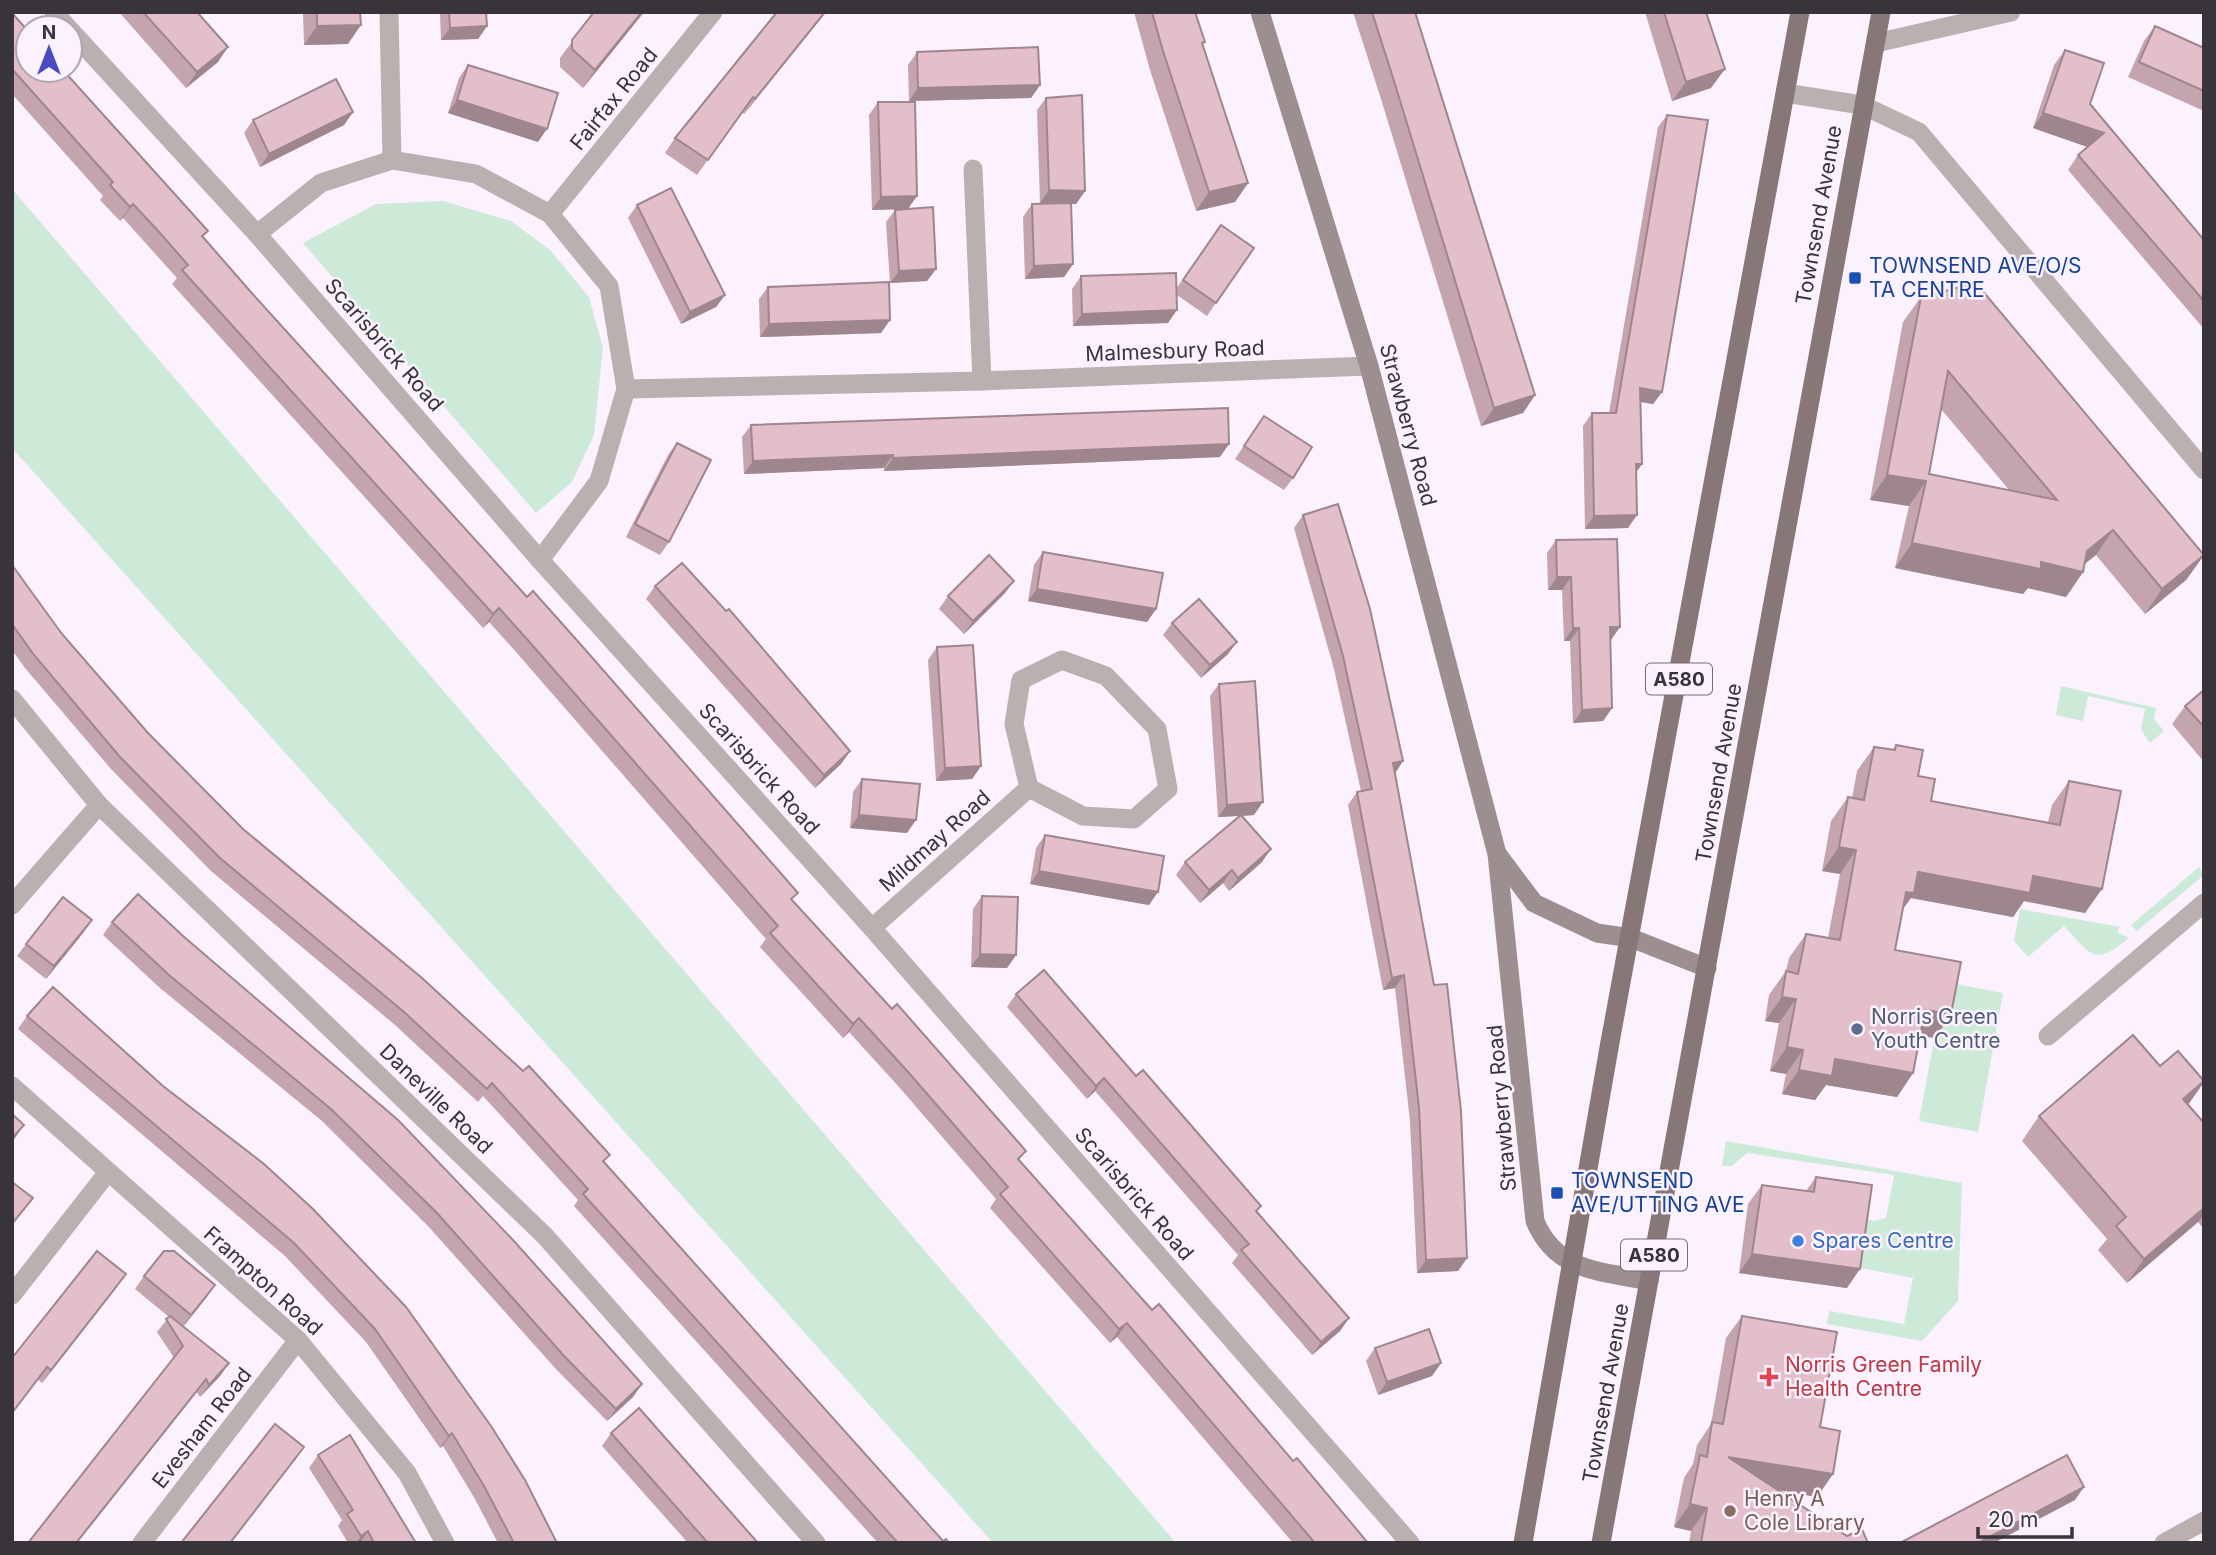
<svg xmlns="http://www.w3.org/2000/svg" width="2216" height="1555" font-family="Inter,sans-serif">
<rect width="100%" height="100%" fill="#fbf1ff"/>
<g fill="#cdead9">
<path d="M12,189L1176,1543H993L12,448Z"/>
<path d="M443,201L511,221L550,250L589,297L603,348L594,435L572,482L536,513L303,243L376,204Z"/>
<path d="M2061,686L2156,708L2154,719L2164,731L2150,743L2141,730L2145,709L2088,696L2083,721L2056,715Z"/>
<path d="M2199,867L2204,875L2137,931L2131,925Z"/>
<path d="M2020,909L2120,927L2117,932L2129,938C2094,967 2091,955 2064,926L2028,957L2014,941Z"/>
<path d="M1945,982L2003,993L1978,1132L1919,1121Z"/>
<path d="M1726,1141L1962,1183L1958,1301L1922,1341L1827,1324L1829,1311L1904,1324L1913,1278L1850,1266L1857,1217L1874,1221L1886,1218L1894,1175L1747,1153L1732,1166H1722Z"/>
</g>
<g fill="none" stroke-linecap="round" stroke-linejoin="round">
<g stroke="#bab0b0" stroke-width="19">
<path d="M54,12L68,28"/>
<path d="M389,12L392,160"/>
<path d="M70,30L257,234L540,560L872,928L1410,1543"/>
<path d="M1876,43L2011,12"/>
<path d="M1785,93L1862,105L1919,132L2204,470"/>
<path d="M973,169L982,381"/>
<path d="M550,214L713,12"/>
<path d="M257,234L321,183L392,160L476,174L550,214L609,286L626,389L599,481L540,560"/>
<path d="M626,389L982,381L1369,366"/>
<path d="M12,699L99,805L545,1236L816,1543"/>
<path d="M12,905L99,805"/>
<path d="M872,928L1029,788L1014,724L1021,680L1062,660L1106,676L1157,729L1168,789L1134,819L1083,816L1029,788"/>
<path d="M2048,1036L2204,903"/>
<path d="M12,1086L298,1340L407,1473L445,1543"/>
<path d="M12,1295L108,1172"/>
<path d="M142,1543L298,1340"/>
</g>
<path stroke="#bab0b0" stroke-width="19" d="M2164,1543L2204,1521"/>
<g stroke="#9d8f8f" stroke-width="19">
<path d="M1260,12L1369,366L1497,854L1535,1221C1556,1272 1601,1271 1649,1281"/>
<path d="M1498,855L1534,903L1597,933L1631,938L1707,968"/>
</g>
<g stroke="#877" stroke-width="19">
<path d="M1523,1543L1610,1042L1800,12"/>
<path d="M1601,1543L1881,12"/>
</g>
</g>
<g fill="#c3a4af" fill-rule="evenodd">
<path d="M119,12H197L218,62L186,88Z"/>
<path d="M303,12H360L348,44L304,45Z"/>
<path d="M440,12H486L487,26L478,39L441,40Z"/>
<path d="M594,12H644L583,88L560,67V58Z"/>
<path d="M777,12H826L744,114L742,112L697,175L665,153L675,138Z"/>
<path d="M1134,12H1195L1203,45L1248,183L1235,202L1196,211L1150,70Z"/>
<path d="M1353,12H1415L1535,395L1523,413L1481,426L1381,99Z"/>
<path d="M1645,12H1706L1711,88L1672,101Z"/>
<path d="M12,13L208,231L203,237L792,901L1020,1161L1152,1310L1368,1543H1293L1117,1337L1110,1343L990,1208L996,1199L899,1087L849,1032L843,1038L760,947L766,939L516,652L489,622L483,628L172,284L177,278L123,218L120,221L100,200L103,196L12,94Z"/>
<path d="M2155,26L2204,48V111L2128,77L2144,41Z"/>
<path d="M2065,50L2090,104L2204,240V329L2068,170L2078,155L2088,147L2033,128L2054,65Z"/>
<path d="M917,52L1040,85L1031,98L909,101L908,65Z"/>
<path d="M468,65L538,142L448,113L459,78Z"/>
<path d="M1046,98L1085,191L1076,204H1071L1073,264L1064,277L1025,279L1023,217L1032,204L1063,203H1040L1037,110Z"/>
<path d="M878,102L908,209L936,269L927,281L890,283L886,222L895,210L899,209L872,210L869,115Z"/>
<path d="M353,112L344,125L260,167L244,133L253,120Z"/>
<path d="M1667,115L1662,392L1653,404L1640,402L1636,472L1628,528L1585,529L1583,426L1592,413H1609L1658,127Z"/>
<path d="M637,205L725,295L716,307L681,324L628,218Z"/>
<path d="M1221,225L1254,248L1207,316L1177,295L1168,323L1073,326L1072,289L1081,276L1176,289Z"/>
<path d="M768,287L890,320L881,333L760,337L759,299Z"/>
<path d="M1921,297L2204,555L2186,580L2145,614L2096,555L2085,563L2083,572L2066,597L2028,588L2023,594L1895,568L1909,506L1870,500L1903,322ZM1941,409L2010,491L1929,474Z"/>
<path d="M1264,416L1293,478L1284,490L1235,459Z"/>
<path d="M751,425L1220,457L884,471V468L744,474L742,437Z"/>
<path d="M677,443L669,542L660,555L626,537L668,455Z"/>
<path d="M1303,515L1403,761L1395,774L1467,1258L1458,1271L1417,1273L1410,1121L1395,988L1383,990L1348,805L1357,792L1361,791L1334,669L1294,528Z"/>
<path d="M1556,540L1620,627L1610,640L1612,708L1603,721L1573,723L1570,641H1564L1562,590H1548L1547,553Z"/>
<path d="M1043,552L1156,609L1147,622L1028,601L1034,565Z"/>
<path d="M12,565L62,634L148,733L243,829L604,1163L943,1541L949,1543H878L574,1206L578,1200L483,1096L478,1102L395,1025L211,871L111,769L25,668L12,650Z"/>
<path d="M655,586L850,751L841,764L815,788L646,599Z"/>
<path d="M1005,593L964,634L939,609L948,596Z"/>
<path d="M1172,623L1228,654L1201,678L1163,635Z"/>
<path d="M937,647L981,766L972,779L936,781L928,660Z"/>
<path d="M1219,684L1254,815L1243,816L1262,862L1229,891L1223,883L1200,903L1176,875L1185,862L1240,816L1218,817L1210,696Z"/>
<path d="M2204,690V762L2172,724L2185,706Z"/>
<path d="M1896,745L1918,776L1931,801L2048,822L2052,805L2069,781L2085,913L2024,901L2013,917L1911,898L1902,910L1895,950L1951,1014L1935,1038L1920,1036L1913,1073L1897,1097L1826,1085L1815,1100L1782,1094L1786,1074L1770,1071L1779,1023L1765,1021L1769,995L1786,971L1789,958L1806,934L1828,938L1840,874L1822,871L1831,821L1848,797L1852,798L1857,771L1874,747L1892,750Z"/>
<path d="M862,779L907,833L850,828L853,792Z"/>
<path d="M1045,835L1149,905L1030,884L1036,848Z"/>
<path d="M138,894L633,1397L607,1421L556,1369L428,1226L322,1121L160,988L103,935L112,922Z"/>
<path d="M982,896L1016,955L1007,968L971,967L973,909Z"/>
<path d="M83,933L46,979L17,956L26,944Z"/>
<path d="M1016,994L1136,1076L1349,1318L1340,1331L1312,1355L1232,1263L1238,1255L1095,1091L1087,1099L1007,1007Z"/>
<path d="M27,1016L163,1086L264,1164L557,1543H498L475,1499L443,1446L440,1448L366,1342L285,1256L18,1029Z"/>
<path d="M2160,1066L2204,1082L2188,1105L2204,1123V1229L2198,1222L2127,1283L2098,1250L2107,1239L2022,1141L2039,1116Z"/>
<path d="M1816,1177L1847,1288L1739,1273L1748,1204L1762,1185L1806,1191Z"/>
<path d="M144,1276L215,1285L206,1298L183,1327L229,1363L220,1376L200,1397L157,1332L169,1317L135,1289Z"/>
<path d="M117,1287L42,1383L12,1358Z"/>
<path d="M1742,1316L1820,1427L1833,1474L1817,1497L1778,1490L1847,1536L1868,1543H1689L1691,1531L1674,1527L1684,1478L1693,1464L1697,1445L1711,1424L1726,1338Z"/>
<path d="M1375,1348L1441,1363L1432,1376L1378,1395L1366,1361Z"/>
<path d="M611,1433L758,1543H688L602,1446Z"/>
<path d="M318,1455L416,1543H348L338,1526L342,1520L309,1468Z"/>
</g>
<g fill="#9f868e">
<path d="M642,12H644L583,88L595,70Z"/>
<path d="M825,12H826L744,114L755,99Z"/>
<path d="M361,25L348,44L304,45L317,26Z"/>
<path d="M487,26L478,39L441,40L450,28Z"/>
<path d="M228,47L218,62L186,88L197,72Z"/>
<path d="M1725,69L1711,88L1672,101L1686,82Z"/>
<path d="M1040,85L1031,98L909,101L918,88Z"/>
<path d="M457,100L547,129L538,142L448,113Z"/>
<path d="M353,112L344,125L260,167L269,154Z"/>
<path d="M2043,113L2104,133L2093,149L2033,128Z"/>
<path d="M1248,183L1235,202L1196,211L1209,192Z"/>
<path d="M1049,190L1085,191L1076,204L1040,203Z"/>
<path d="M917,196L908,209L872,210L881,197Z"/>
<path d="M133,204L123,218L120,221L130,207Z"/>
<path d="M1073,264L1064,277L1025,279L1034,266Z"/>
<path d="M936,269L927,281L890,283L899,271Z"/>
<path d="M725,295L716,307L681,324L690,312Z"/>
<path d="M1177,310L1168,323L1073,326L1082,314Z"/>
<path d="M890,320L881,333L760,337L769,324Z"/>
<path d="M1640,388L1662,392L1653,404L1631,400Z"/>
<path d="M1535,395L1523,413L1481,426L1494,408Z"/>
<path d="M1229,444L1220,457L884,471L893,458Z"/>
<path d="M893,455L884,468L744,474L753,461Z"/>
<path d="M1636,464H1642L1633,477Z"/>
<path d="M1887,475L1926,481L1909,506L1870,500Z"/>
<path d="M1637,515L1628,528L1585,529L1594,516Z"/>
<path d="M2113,530L2096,555L2076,571L2083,572L2066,597L2028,588L2023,594L1895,568L1912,543L2041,562L2087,551Z"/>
<path d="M2204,555L2186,580L2145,614L2162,589Z"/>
<path d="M1557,577H1571L1562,590H1548Z"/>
<path d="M1014,581L1005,593L964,634L973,621Z"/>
<path d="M1037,589L1156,609L1147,622L1028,601Z"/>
<path d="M499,608L489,622L483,628L493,614Z"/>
<path d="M1610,627H1620L1611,640H1601Z"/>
<path d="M1573,628H1579L1570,641H1564Z"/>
<path d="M1237,642L1228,654L1201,678L1210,665Z"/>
<path d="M1612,708L1603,721L1573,723L1582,710Z"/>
<path d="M850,751L841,764L815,788L824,775Z"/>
<path d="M1403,761L1394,774L1393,763Z"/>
<path d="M981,766L972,779L936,781L945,768Z"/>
<path d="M1263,802L1254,815L1218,817L1227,805Z"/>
<path d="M859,815L916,820L907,833L850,828Z"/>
<path d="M1839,847L1856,850L1840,874L1822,871Z"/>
<path d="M1271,849L1262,862L1229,891L1238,878Z"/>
<path d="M1232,870L1223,883L1200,903L1209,890Z"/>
<path d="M1039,871L1158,892L1149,905L1030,884Z"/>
<path d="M1918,872L2033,876L2102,889L2085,913L2024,901L2013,917L1911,898L1897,917L1889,916Z"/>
<path d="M92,920L83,933L46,979L54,966Z"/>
<path d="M980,954L1016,955L1007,968L971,967Z"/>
<path d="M1404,975L1395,988L1383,990L1392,978Z"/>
<path d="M1782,997L1796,999L1779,1023L1765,1021Z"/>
<path d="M1925,1010L1951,1014L1935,1038L1908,1034Z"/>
<path d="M859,1018L849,1032L843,1038L853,1024Z"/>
<path d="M1787,1047L1803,1050L1786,1074L1770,1071Z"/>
<path d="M1835,1059L1913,1073L1897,1097L1826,1085L1815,1100L1782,1094L1799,1070Z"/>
<path d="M1104,1078L1095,1091L1087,1099L1096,1086Z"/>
<path d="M2204,1082L2187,1106L2183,1099Z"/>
<path d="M24,1125L15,1138L12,1141V1138Z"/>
<path d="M2204,1208V1215L2198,1222L2127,1283L2144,1259Z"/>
<path d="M1752,1254L1860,1269L1847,1288L1739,1273Z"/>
<path d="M1467,1258L1458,1271L1417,1273L1426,1260Z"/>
<path d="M126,1274L117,1287L42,1383L51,1370Z"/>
<path d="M215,1285L206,1298L182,1328L191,1315Z"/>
<path d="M1349,1318L1340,1331L1312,1355L1321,1342Z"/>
<path d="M1127,1323L1117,1337L1110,1343L1119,1329Z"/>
<path d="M229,1363L220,1376L200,1397L209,1385Z"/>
<path d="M1441,1363L1432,1376L1378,1395L1387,1382Z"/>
<path d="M206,1379L197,1392L77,1543H76Z"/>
<path d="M642,1384L633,1397L607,1421L616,1409Z"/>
<path d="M452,1433L443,1446L440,1448L449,1436Z"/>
<path d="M304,1447L295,1460L230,1543Z"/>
<path d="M1728,1457L1833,1474L1817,1497L1712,1479Z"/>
<path d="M2084,1487L2075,1500L1994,1543H1978Z"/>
<path d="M1690,1504L1707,1508L1691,1531L1674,1527Z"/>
<path d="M368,1531L360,1543H356L361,1536Z"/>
</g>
<g fill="#e3bfcb" stroke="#9f868e" stroke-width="2" fill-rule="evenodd">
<path d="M143,12H197L228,47L197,72Z"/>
<path d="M317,12H360L361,25L317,26Z"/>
<path d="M449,12H486L487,26L450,28Z"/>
<path d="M594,12H642L595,70L572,49V40Z"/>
<path d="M777,12H825L755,99L753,97L708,160L675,138Z"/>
<path d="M1152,12H1195L1205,42L1202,43L1248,183L1209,192L1163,51Z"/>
<path d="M1372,12H1415L1535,395L1494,408L1394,81Z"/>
<path d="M1664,12H1706L1725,69L1686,82Z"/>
<path d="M12,13L28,31V70H63L208,231L202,236L250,291L527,597L533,591L582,646L798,893L791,899L892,1009L897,1004L1026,1151L1018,1159L1152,1310L1159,1304L1293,1461L1297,1458L1368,1543H1315L1127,1323L1119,1329L1000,1194L1008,1187L909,1073L859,1018L853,1024L770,933L778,926L526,638L499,608L493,614L182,270L188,265L160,233L133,204L130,207L110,185L113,182L12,69Z"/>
<path d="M2155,26L2204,48V91L2139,62Z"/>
<path d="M1038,47L1040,85L918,88L917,52Z"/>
<path d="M2065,50L2104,63L2090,104L2204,240V301L2078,155L2104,133L2043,113Z"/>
<path d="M468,65L558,93L547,129L457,100Z"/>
<path d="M336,79L353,112L269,154L253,120Z"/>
<path d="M1082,95L1085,191L1049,190L1046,98Z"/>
<path d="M878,102H915L917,196L881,197Z"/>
<path d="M1667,115L1708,120L1662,392L1640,388L1642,464H1636L1637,515L1594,516L1592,413H1616Z"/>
<path d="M671,188L725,295L690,312L637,205Z"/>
<path d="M1071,203L1073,264L1034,266L1032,204Z"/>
<path d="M933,207L936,269L899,271L895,210Z"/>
<path d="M1221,225L1254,248L1216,303L1183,280Z"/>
<path d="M1176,273L1177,310L1082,314L1081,276Z"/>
<path d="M889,282L890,320L769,324L768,287Z"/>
<path d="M1976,283L2204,555L2162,589L2113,530L2087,551L2083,572L2041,562V569L1912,543L1926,481L1887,475L1921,297ZM1948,371L2057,500L1929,474Z"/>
<path d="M1228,408L1229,444L893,458V455L753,461L751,425Z"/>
<path d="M1264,416L1312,447L1293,478L1244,446Z"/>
<path d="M677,443L711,460L669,542L635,524Z"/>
<path d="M1338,504L1370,609L1403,761L1393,763L1434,985L1447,984L1461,1111L1467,1258L1426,1260L1419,1108L1404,975L1392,978L1357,792L1372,789L1343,656L1303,515Z"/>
<path d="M1617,539L1620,627H1610L1612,708L1582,710L1579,628H1573L1571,577H1557L1556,540Z"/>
<path d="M1043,552L1163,573L1156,609L1037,589Z"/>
<path d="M989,555L1014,581L973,621L948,596Z"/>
<path d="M682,563L726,611L729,609L850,751L824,775L655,586Z"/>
<path d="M12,565L62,634L148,733L243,829L422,978L523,1071L529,1066L610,1155L603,1161L943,1541L946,1539L949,1543H898L583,1194L588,1189L492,1083L487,1089L404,1012L220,858L120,757L34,655L12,624Z"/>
<path d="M1199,599L1237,642L1210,665L1172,623Z"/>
<path d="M973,645L981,766L945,768L937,647Z"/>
<path d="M1255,681L1263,802L1227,805L1219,684Z"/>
<path d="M2204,690V727L2185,706Z"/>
<path d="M1896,745L1923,750L1918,776L1935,779L1931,801L2060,825L2069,781L2121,791L2102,889L2033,876L2030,893L1918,872L1914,893L1906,892L1895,950L1961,962L1951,1014L1925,1010L1913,1073L1835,1059L1832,1076L1799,1070L1803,1050L1787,1047L1796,999L1782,997L1786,971L1798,974L1806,934L1840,940L1856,850L1839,847L1848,797L1864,800L1874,747L1895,750Z"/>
<path d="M862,779L920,784L916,820L859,815Z"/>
<path d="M1241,815L1271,849L1238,878L1232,870L1209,890L1185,862Z"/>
<path d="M1045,835L1164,856L1158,892L1039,871Z"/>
<path d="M138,894L183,936L398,1120L513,1240L642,1384L616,1409L565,1357L437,1213L331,1109L169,975L112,922Z"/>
<path d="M982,896L1018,897L1016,955L980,954Z"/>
<path d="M63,897L92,920L54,966L26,944Z"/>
<path d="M1044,970L1136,1076L1143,1070L1261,1206L1256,1211L1349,1318L1321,1342L1241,1250L1249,1244L1104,1078L1096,1086L1016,994Z"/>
<path d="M53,987L163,1086L264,1164L313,1209L406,1307L491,1426L525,1480L557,1543H514L484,1486L452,1433L449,1436L375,1329L294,1243L27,1016Z"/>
<path d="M2133,1035L2160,1066L2178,1051L2204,1081L2183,1099L2204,1123V1208L2144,1259L2116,1226L2126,1217L2039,1116Z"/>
<path d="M12,1114L24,1125L12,1138Z"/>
<path d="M1816,1177L1872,1185L1860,1269L1752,1254L1762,1185L1814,1192Z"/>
<path d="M12,1182L33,1198L12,1224Z"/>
<path d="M97,1251L126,1274L51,1370L47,1367L12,1413V1358Z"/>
<path d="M164,1251H174L215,1285L191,1315L144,1276Z"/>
<path d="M170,1316L229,1363L209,1385L206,1379L76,1543H28L183,1346L166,1319Z"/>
<path d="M1742,1316L1837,1332L1820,1427L1840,1431L1833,1474L1728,1457L1847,1536L1862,1529L1868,1543H1701L1707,1508L1690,1504L1700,1455L1707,1457L1712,1422L1723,1424Z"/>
<path d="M1429,1329L1441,1363L1387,1382L1375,1348Z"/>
<path d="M639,1408L758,1543H708L611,1433Z"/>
<path d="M275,1424L304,1447L230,1543H181Z"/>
<path d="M350,1435L416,1543H374L368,1531L361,1536L347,1514L353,1510L318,1455Z"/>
<path d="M2067,1455L2084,1487L1978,1543H1900Z"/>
</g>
<g fill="#1a4fb4" stroke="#fbf1ff" stroke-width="2.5">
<rect x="1848" y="271" width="14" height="14" rx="3.5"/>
<rect x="1550" y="1186" width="14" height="14" rx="3.5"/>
</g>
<circle fill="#5c6f8a" stroke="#fbf1ff" stroke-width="2.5" cx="1857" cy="1029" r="7"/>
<circle fill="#3f7fe0" stroke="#fbf1ff" stroke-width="2.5" cx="1798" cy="1241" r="7"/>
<path fill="#e0444e" stroke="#fbf1ff" stroke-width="2.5" d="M1765.5 1366.5h7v7h7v7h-7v7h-7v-7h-7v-7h7z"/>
<circle fill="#8d6e63" stroke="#fbf1ff" stroke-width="2.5" cx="1730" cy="1511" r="7"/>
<g text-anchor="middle" stroke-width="5" stroke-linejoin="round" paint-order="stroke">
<g fill="#fbf1ff" stroke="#736d76" stroke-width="2">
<rect x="1646" y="663.5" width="66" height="31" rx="5"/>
<rect x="1621" y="1239.5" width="66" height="31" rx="5"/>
</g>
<g font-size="19" font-weight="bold" fill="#39343b">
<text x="1679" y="686">A580</text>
<text x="1654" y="1262">A580</text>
</g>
<g font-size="21" fill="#39343b" stroke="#fbf1ff">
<text transform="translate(614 99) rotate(-51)" y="7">Fairfax Road</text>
<text transform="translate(1819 215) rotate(-80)" y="7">Townsend Avenue</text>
<text transform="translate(384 345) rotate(49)" y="7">Scarisbrick Road</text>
<text transform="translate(1175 351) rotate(-2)" y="7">Malmesbury Road</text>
<text transform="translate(1408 425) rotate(75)" y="7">Strawberry Road</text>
<text transform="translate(759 769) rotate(48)" y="7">Scarisbrick Road</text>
<text transform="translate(1719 773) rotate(-80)" y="7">Townsend Avenue</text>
<text transform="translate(935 841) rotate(-42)" y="7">Mildmay Road</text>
<text transform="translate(436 1099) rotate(44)" y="7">Daneville Road</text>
<text transform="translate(1502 1108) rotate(-95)" y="7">Strawberry Road</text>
<text transform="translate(1134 1194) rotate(49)" y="7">Scarisbrick Road</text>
<text transform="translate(263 1281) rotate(42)" y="7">Frampton Road</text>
<text transform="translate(1606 1393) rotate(-80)" y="7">Townsend Avenue</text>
<text transform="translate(202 1428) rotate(-52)" y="7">Evesham Road</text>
</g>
<g font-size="21" fill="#164399" stroke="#fbf1ff" text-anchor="start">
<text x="1869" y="273">TOWNSEND AVE/O/S<tspan x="1869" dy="24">TA CENTRE</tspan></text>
<text x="1571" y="1188">TOWNSEND<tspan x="1571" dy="24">AVE/UTTING AVE</tspan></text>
</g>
<g font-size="21" fill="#4e5e75" stroke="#fbf1ff" text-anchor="start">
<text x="1871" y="1024">Norris Green<tspan x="1871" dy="24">Youth Centre</tspan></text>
</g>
<g font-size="21" fill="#366cbe" stroke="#fbf1ff" text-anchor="start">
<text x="1812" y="1248">Spares Centre</text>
</g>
<g font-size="21" fill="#be3a42" stroke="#fbf1ff" text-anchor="start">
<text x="1785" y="1372">Norris Green Family<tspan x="1785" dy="24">Health Centre</tspan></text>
</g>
<g font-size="21" fill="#785e54" stroke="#fbf1ff" text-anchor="start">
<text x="1744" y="1506">Henry A<tspan x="1744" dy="24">Cole Library</tspan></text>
</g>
</g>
<rect width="2216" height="1555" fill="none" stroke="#39343b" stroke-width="28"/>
<g transform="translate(49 49)"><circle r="33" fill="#fbf1ff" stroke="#ada5b1" stroke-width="2"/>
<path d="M0-5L12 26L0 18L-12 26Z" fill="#4b49bf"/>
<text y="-10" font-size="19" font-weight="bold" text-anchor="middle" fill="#39343b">N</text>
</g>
<path d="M1978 1527v10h94v-10" fill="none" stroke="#39343b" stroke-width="3.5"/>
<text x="1988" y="1527" font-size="21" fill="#39343b" stroke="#fbf1ff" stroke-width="5" paint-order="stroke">20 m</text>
</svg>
